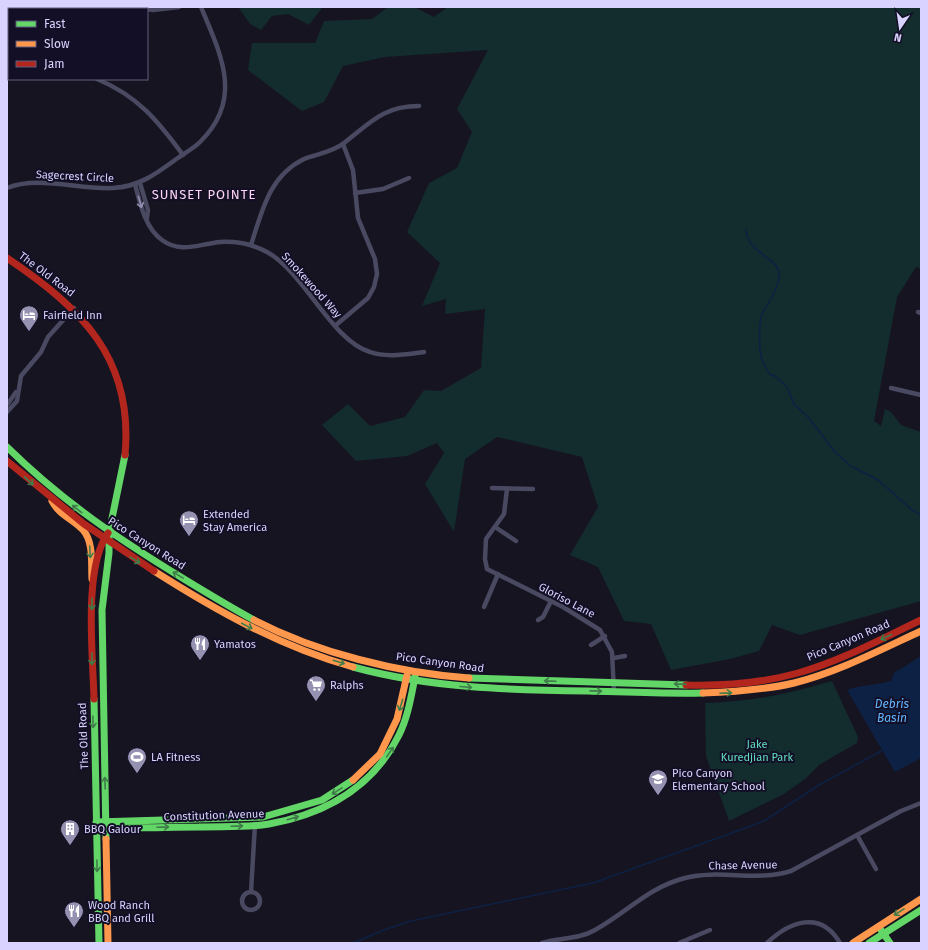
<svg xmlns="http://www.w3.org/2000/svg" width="928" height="950" font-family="'Fira Sans',sans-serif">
<rect width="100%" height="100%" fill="#161421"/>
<g fill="#132c2d">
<path d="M238,7H336L322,8L309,25L288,14L272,16L261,30L250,24Z"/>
<path d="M388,7H414L434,17L448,7H921V269L916,267L897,297L874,421L881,426L885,409L891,412L901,425L921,432V601L800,635L772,625L759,651L730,659L671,670L651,624L624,621L598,567L570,555L598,507L582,457L497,437L465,459L454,532L425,484L444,453L437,443L407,456L356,461L322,425L348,404L370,426L405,417L424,390L441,391L481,368L485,309L445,314L446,299L422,306L440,263L407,232L429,183L457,168L472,132L457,109L488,50L385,57L343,66L324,102L302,111L248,70L252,43H315L324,21L372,19Z"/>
<path d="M832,681L858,737L857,743L819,765L805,779L784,794L729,821L706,756L705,703C749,702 789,694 832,681Z"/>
</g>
<path fill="#0d2144" d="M921,656V758L895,772L847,690C861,685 876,685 891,681L895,671L899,670Z"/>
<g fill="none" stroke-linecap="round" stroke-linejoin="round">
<g stroke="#0d2144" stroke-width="1.5">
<path d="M746,229C748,256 780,256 779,276C778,289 769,302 763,312C758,320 759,352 762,360C764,365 767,369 769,374L775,376L787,387L794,404L808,417L836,453L851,466L878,480L912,510L921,515"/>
<path d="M353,943L384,930L411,921L593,883L740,830L764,821L819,785L883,750"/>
</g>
<g stroke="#4a4962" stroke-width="4.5">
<path d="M135,7L153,10L179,7"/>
<path d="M7,57L9,58"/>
<path d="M97,79C138,96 158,121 183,155"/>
<path d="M140,183L148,210L147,218"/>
<path d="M135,184C140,203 145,228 162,240C181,254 199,244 220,242C236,241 252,244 267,252C305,273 331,340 370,352C387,358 407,354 424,352"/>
<path d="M7,188C37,175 80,190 113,188C138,187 156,174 175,160C183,154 193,149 200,142C244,99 221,55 201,7"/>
<path d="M355,193L383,189L409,178"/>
<path d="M251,245C262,211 269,176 304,159C317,154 333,152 344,143C370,123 383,106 419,106"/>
<path d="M918,312L921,313"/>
<path d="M336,325L368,298L374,287L377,274L375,259L358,218L353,170L343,144"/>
<path d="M891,388L921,395"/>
<path d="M7,405L16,392"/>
<path d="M7,412L17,401L21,376L41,352L48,337L74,308"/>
<path d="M492,488L533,489"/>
<path d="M507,489L504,514L486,539L485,559L487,569L563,607L600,630L612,652L614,692"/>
<path d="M495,527L516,541"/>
<path d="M484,607L498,574"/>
<path d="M538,620L543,617L551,601"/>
<path d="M591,645L605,636"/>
<path d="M614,658L625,656"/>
<path d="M857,835L876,869"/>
<path d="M251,892L255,824"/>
<circle cx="251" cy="901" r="9"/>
<path d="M542,943C560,937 578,940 595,930C626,913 649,887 685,878C720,869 757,882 791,871L901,811L921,803"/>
<path d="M679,943L710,930"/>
<path d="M767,943C790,921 821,910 840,943"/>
</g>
<g stroke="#63d668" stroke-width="7">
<path d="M7,447C63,502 117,538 184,579C207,593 230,607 254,620"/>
<path d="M353,667C430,688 508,690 588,691C626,692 665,694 703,693"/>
<path d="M469,678L686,685"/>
<path d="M94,699L99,943"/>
<path d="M96,822L263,817L322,800L353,780"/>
<path d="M96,827C130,829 165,827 199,827C222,826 246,828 269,824C325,814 373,787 399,735C408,717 411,697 415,677"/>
<path d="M106,839L102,610L109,553V533L125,455"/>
<path d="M881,930L890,943"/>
<path d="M869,943L921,910"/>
</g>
<g stroke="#ff974d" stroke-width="7">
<path d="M52,501C59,515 73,519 83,530C94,542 91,565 92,579"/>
<path d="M154,571C217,611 281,647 353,667"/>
<path d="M254,620C318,653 398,673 469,678"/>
<path d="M703,693C733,692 764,690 794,683C838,672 880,650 921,631"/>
<path d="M353,780L380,754L397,719L407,675"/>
<path d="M106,839L108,943"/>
<path d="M853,943L921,899"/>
</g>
<g stroke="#b3261e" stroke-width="7">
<path d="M7,258C81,308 134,358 125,455"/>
<path d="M7,461L84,524L154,571"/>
<path d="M686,685C724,686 762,683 798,673C841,661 881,639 921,620"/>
<path d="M94,699C93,656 83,568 108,533"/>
</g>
</g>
<defs><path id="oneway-shaft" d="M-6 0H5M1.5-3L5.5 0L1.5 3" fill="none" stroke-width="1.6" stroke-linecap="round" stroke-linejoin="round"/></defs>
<use stroke="#928eb0" href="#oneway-shaft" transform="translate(140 202) rotate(74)"/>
<g stroke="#3f7c4a">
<use href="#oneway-shaft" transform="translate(29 481) rotate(43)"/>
<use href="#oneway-shaft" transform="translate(77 509) rotate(-142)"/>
<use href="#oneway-shaft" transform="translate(90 552) rotate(87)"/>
<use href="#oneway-shaft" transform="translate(135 560) rotate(32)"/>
<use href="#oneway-shaft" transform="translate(178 575) rotate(-149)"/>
<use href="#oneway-shaft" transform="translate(92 604) rotate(91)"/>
<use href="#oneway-shaft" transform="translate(247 626) rotate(28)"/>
<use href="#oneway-shaft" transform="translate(886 637) rotate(155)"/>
<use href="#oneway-shaft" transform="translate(92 659) rotate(90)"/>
<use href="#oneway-shaft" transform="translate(339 662) rotate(17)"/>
<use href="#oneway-shaft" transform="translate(550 681) rotate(-178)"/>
<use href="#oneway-shaft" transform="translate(680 684) rotate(-179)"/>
<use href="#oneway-shaft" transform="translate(466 687) rotate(5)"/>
<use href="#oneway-shaft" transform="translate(596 691) rotate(1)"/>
<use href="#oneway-shaft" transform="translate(726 693) rotate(-2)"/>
<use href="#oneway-shaft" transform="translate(401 705) rotate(107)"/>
<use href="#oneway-shaft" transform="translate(93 722) rotate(88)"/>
<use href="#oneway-shaft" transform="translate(390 752) rotate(-55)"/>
<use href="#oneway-shaft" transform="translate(105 783) rotate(-92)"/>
<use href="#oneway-shaft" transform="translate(337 791) rotate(149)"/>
<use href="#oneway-shaft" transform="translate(293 818) rotate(-16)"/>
<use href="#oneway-shaft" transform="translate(237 826) rotate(-2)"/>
<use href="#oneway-shaft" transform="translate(163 827) rotate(-2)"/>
<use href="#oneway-shaft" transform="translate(97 866) rotate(89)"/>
<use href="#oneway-shaft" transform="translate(899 912) rotate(148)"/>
</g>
<defs>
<g id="hotel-pin" transform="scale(1)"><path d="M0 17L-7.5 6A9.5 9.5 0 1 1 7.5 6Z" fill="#9591b1" stroke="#130f26"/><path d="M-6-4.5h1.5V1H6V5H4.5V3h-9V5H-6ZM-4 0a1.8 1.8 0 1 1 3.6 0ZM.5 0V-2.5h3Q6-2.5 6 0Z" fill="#fff"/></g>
<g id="restaurant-pin" transform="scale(1)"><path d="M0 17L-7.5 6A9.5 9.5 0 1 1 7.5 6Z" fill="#9591b1" stroke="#130f26"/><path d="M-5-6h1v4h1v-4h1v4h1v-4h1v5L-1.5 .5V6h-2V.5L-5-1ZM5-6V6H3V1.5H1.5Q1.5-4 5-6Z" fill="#fff"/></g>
<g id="supermarket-pin" transform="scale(1)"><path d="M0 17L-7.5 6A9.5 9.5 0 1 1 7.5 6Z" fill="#9591b1" stroke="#130f26"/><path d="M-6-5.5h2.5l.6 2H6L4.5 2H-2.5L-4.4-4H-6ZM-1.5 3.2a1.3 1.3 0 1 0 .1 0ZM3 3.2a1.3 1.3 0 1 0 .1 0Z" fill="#fff"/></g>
<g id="stadium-pin" transform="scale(1)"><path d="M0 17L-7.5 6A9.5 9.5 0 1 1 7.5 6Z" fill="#9591b1" stroke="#130f26"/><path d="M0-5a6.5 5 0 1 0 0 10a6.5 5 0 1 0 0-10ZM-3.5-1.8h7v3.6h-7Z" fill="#fff"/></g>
<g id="school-pin" transform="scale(1)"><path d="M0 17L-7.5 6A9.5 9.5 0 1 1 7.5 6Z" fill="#9591b1" stroke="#130f26"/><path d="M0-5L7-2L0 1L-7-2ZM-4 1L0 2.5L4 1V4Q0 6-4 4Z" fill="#fff"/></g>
<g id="building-pin" transform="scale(1)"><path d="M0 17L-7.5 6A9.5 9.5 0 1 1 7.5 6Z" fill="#9591b1" stroke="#130f26"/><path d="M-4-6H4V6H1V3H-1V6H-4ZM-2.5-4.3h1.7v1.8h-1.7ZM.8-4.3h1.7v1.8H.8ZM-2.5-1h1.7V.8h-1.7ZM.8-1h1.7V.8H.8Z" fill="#fff"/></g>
</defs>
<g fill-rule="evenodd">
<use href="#hotel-pin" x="29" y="315"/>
<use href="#hotel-pin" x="189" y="520"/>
<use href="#restaurant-pin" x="200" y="644"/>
<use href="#supermarket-pin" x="316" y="685"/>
<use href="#stadium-pin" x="137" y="757"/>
<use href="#school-pin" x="658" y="779"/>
<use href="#building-pin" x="70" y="829"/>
<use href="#restaurant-pin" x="74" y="911"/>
</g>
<g text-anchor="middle" stroke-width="4" stroke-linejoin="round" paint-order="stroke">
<g font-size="11" fill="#d9d4ff" stroke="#130f26">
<text transform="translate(75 176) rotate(3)" y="4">Sagecrest Circle</text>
<text transform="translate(47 274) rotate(37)" y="4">The Old Road</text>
<text transform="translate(312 285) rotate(48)" y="4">Smokewood Way</text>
<text transform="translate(147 543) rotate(32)" y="4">Pico Canyon Road</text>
<text transform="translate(567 600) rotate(28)" y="4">Gloriso Lane</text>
<text transform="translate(848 640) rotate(-23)" y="4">Pico Canyon Road</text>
<text transform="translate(440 662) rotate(8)" y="4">Pico Canyon Road</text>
<text transform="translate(83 736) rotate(-92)" y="4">The Old Road</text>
<text transform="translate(214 815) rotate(-2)" y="4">Constitution Avenue</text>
<text transform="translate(743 865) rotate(-1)" y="4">Chase Avenue</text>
</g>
<g font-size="11" fill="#d9d4ff" stroke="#130f26" text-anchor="start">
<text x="43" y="319">Fairfield Inn</text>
<text x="203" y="518">Extended<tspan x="203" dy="13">Stay America</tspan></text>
<text x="214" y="648">Yamatos</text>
<text x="330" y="689">Ralphs</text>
<text x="151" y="761">LA Fitness</text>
<text x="672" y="777">Pico Canyon<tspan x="672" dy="13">Elementary School</tspan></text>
<text x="84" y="833">BBQ Galour</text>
<text x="88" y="909">Wood Ranch<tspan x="88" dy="13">BBQ and Grill</tspan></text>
</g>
<g font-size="11" fill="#5fe0c0" stroke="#130f26">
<text x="757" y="748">Jake<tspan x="757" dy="13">Kuredjian Park</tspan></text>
</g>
<g font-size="12" font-style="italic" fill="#62b6ff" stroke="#130f26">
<text x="892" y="708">Debris<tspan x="892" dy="14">Basin</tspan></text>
</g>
<g font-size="13" letter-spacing="1" fill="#ffd6f0" stroke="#130f26">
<text x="204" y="199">SUNSET POINTE</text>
</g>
</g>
<rect width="928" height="950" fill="none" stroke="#d9d4ff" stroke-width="16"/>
<rect x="8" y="8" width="140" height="72" fill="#130f26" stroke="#625e7d"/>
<rect x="16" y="21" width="20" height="6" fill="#63d668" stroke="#625e7d"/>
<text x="44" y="28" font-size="12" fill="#d9d4ff">Fast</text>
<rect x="16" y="41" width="20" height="6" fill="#ff974d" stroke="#625e7d"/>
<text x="44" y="48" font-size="12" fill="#d9d4ff">Slow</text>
<rect x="16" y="61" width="20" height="6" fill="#b3261e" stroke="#625e7d"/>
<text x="44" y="68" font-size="12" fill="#d9d4ff">Jam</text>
<g transform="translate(900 28) rotate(193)" stroke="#130f26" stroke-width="3" paint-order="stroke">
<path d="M0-3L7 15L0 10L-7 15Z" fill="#d9d4ff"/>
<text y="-6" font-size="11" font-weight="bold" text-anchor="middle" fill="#d9d4ff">N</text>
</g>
</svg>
